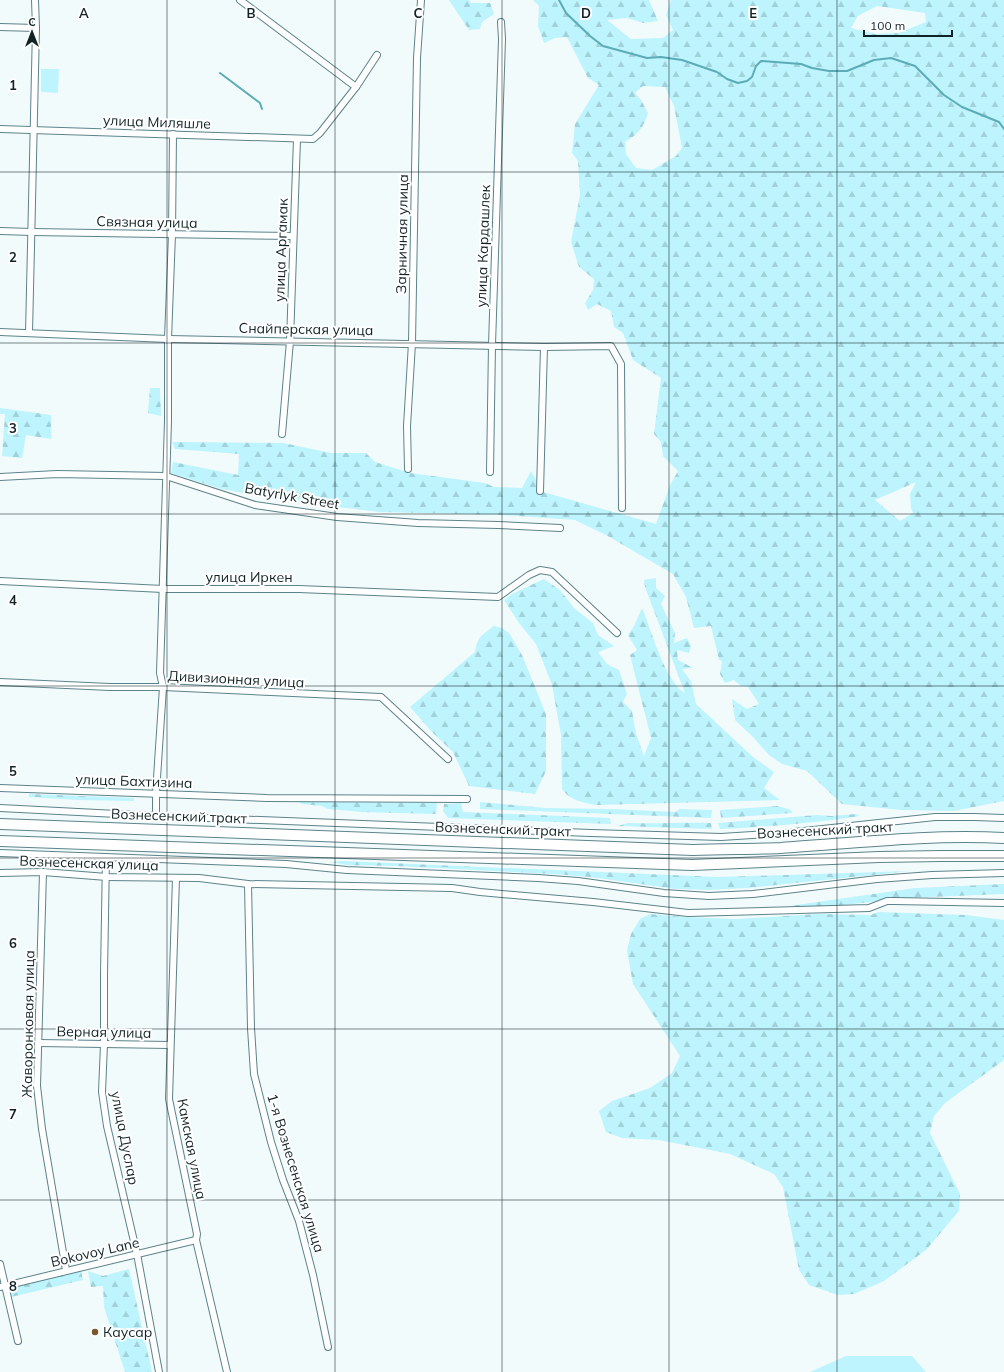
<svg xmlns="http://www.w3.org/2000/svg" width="1004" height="1372" font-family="Mulish,sans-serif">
<defs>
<pattern id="forest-firs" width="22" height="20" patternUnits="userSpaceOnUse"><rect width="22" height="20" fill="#bdf4fd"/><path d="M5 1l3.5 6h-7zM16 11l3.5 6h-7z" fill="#a1d1d9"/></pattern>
</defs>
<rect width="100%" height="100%" fill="#f2fbfc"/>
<g fill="#bdf4fd">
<path d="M41,69H59L58,93L41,92Z"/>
<path d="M846,1356H912L926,1372H810Z"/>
</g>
<g fill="url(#forest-firs)" fill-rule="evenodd">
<path d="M449,0H469L471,3H490L494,14L482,22L480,29L469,30Z"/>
<path d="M533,0H649L658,21L643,23L627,18L607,20L631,39L663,38L673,30L666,15L671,0H1004V801L954,811L901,810L842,804L807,771L782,764L769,755L753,737L735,720L732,699L747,709L759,704L748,687L741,686L734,680L725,683L720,674L722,661L719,660L711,626L694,628L686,597L673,574L606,535L575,520L503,515L380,512L287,501L222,489L171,473L173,462L238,475L239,454L175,449L172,442L283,443L331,453H366L375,462L410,473L485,483L494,487L522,488L531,471L543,492L656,524L670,485L678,471L663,456L661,442L654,434L661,378L633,360L623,333L614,327L611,311L597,304L588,310L585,303L593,290L594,279L579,267L571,242L580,195L578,161L572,153L575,124L599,85L588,78L567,37L555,38L544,43L538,26L539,6ZM877,6L925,13L926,22L899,33L875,34L851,28L858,16ZM643,86L665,87L674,106L682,148L676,156L652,170L636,168L626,154L625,142C637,135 644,127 648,113L641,100L635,93ZM916,482L910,494L911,508L913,513L900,521L875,500Z"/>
<path d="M150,388H160L161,416L148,413Z"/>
<path d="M0,408L51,415V439L26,435L22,458L2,456L5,414H0Z"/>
<path d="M656,578V588L665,596L661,604L675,633L674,643L687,638L691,646L689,653L677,650L678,660L693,668L682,669L691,681L696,704L753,757L774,772L764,788L780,800L596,805C583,802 570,801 562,789L561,735L552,685L536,644L519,623L504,600L512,594L544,579L560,590L575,609L593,623L598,635L614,646L598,652L607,664L619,670L627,694L623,702L632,711L636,734L644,756L651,738L630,655L637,650L628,635L634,626L642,608C652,631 664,680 685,693L645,587L644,580Z"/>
<path d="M494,626L502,628L509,633L522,655L546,714V771L535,794L469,786L453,752L431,731L410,707L475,652C477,637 482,635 494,626Z"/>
<path d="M29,794L134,798V801L78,800L29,797Z"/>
<path d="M299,802L437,803L436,814L362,812L328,809L322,806L302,804Z"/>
<path d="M480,802L546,808L610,809L676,812L679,809L712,810L711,818L480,809Z"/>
<path d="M461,803L463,812L610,818L611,824L448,818L443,811L444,804Z"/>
<path d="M778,806L791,810L792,813L721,818L720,810Z"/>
<path d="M856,814L860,816C814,823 767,827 720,829L718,823L817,815L831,816Z"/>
<path d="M628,823C656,824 684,822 711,823L712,829L618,826Z"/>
<path d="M342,861L718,877L910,871L747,888L708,890L676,889L590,877L554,874L396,866L348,865L329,862Z"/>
<path d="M1004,884V894L906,898L835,906H790L915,888Z"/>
<path d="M878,912L966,915L1004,920V1060L945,1103L934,1116L930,1133L960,1194L959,1211L926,1250L884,1281L854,1294L838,1295L809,1285L799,1270L783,1187L774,1174L730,1154L659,1140L622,1138L606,1132L599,1111L612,1101L650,1088L672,1073L680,1056L633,984L627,951L631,934L640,919L650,914L684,917L736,919L817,914L871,915Z"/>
<path d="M129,1269L152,1372H125L104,1307L103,1286L91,1287L88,1271L103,1276Z"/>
<path d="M81,1271L83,1280L11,1297L8,1288Z"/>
</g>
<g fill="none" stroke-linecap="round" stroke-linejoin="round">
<g stroke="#5bacb8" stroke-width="2">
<path d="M559,0L566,13L590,36L603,46L647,58L661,57L682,60L717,72L727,79L738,83L747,81L752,77L756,66L761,61L801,64L812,68L829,71H847L874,60L891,58L915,66L944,95L962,107L999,122L1004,129"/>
<path d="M220,73L260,103L262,109"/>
</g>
<g stroke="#5c838a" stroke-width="8">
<g id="minor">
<path d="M240,0L356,87"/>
<path d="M0,27L36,28"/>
<path d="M0,129L313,139L320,133L356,87L377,55"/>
<path d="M0,231L32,232L293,236"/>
<path d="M0,332L168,339L544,347L611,346L621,364L622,508"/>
<path d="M29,333L36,28L35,0"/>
<path d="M282,434L290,341L297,139"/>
<path d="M408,469L407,426L412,343L417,58L421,0"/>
<path d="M490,472L492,345L502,39L501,22"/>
<path d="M0,477L57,474L166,476L255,505L337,517L418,523L498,525L560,528"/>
<path d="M540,491L544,347"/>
<path d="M0,581L163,589H299L498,597L529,575L540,570L552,572L617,633"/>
<path d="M0,682L110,687H163L381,697L448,759"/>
<path d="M0,788L267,798L467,799"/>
<path d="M0,808L156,816L591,833L721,837L785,833L935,817H974L1004,818"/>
<path d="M156,816V793L163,687L160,673L168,421V339L172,234L173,134"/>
<path d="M0,853L286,864L347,870L538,878L578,881L664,893L709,896L753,894L877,879L932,875L1004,873"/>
<path d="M106,857L104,974V1044L102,1092L107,1126L137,1254L159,1372"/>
<path d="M43,872L37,1086L42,1129L66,1270"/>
<path d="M0,873L43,872L107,877L199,878L248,884L452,888L480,892L593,902L688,913L869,908L887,901H894L1004,903"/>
<path d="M176,878L169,1099L197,1234L196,1240L227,1372"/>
<path d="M248,884L251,1028L254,1074L271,1142L283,1180L299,1221L313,1275L328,1347"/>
<path d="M38,1043L170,1045"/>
<path d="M0,1264L18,1341"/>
<path d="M0,1287L196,1240"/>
</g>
</g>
<g stroke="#5c838a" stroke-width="12">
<g id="primary">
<path d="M0,824L693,850C722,849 752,849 781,848C855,843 930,834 1004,838"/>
<path d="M0,841L692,865L879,857L941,856H1004"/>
</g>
</g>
<use href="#minor" stroke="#fff" stroke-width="6"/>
<use href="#primary" stroke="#fff" stroke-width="10"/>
</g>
<path fill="none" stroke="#122325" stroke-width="1" stroke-opacity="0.55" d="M167,0V1372M335,0V1372M502,0V1372M669,0V1372M837,0V1372M0,172H1004M0,343H1004M0,514H1004M0,686H1004M0,858H1004M0,1029H1004M0,1200H1004"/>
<circle fill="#79582f" stroke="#fff" stroke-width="1.5" cx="95" cy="1332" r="4"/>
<g text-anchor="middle" stroke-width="4" stroke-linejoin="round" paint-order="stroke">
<g font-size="14" fill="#122325" stroke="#fff">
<text transform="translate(157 122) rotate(2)" y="5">улица Миляшле</text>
<text transform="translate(147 222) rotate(1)" y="5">Связная улица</text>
<text transform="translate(402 234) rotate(-89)" y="5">Зарничная улица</text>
<text transform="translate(483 246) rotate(-88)" y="5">улица Кардашлек</text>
<text transform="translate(281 250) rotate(-88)" y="5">улица Аргамак</text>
<text transform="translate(306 329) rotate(1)" y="5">Снайперская улица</text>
<text transform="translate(292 496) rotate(10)" y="5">Batyrlyk Street</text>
<text x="249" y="582">улица Иркен</text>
<text transform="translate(236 679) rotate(3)" y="5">Дивизионная улица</text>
<text transform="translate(134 781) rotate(2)" y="5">улица Бахтизина</text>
<text transform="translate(179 816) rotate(2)" y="5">Вознесенский тракт</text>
<text transform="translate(503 829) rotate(2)" y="5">Вознесенский тракт</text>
<text transform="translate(825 830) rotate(-3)" y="5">Вознесенский тракт</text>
<text transform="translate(89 863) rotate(2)" y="5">Вознесенская улица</text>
<text transform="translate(28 1024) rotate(-89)" y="5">Жаворонковая улица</text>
<text transform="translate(104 1032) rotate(1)" y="5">Верная улица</text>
<text transform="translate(125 1138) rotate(79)" y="5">улица Дуслар</text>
<text transform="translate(192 1149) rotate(79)" y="5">Камская улица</text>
<text transform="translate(296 1173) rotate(73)" y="5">1-я Вознесенская улица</text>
<text transform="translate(95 1252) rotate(-13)" y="5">Bokovoy Lane</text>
</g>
<g font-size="14" fill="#122325" stroke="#fff" text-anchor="start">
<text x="103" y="1337">Каусар</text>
</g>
</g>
<g font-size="13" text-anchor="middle" font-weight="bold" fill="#122325" stroke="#fff" stroke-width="4" stroke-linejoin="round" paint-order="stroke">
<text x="84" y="18">A</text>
<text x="251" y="18">B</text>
<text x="418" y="18">C</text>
<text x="586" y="18">D</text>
<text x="753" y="18">E</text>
<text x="13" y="90">1</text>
<text x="13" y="262">2</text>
<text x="13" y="433">3</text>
<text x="13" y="605">4</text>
<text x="13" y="776">5</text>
<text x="13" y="948">6</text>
<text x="13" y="1119">7</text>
<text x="13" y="1291">8</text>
</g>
<g transform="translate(32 32)" stroke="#ffffff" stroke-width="3" paint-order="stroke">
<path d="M0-3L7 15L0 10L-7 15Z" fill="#122325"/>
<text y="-6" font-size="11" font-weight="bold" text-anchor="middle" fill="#122325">С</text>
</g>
<path d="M864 30v6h88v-6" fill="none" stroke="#122325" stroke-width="2"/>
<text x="870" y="30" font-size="12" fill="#122325" stroke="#ffffff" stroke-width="3" paint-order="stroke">100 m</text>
</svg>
